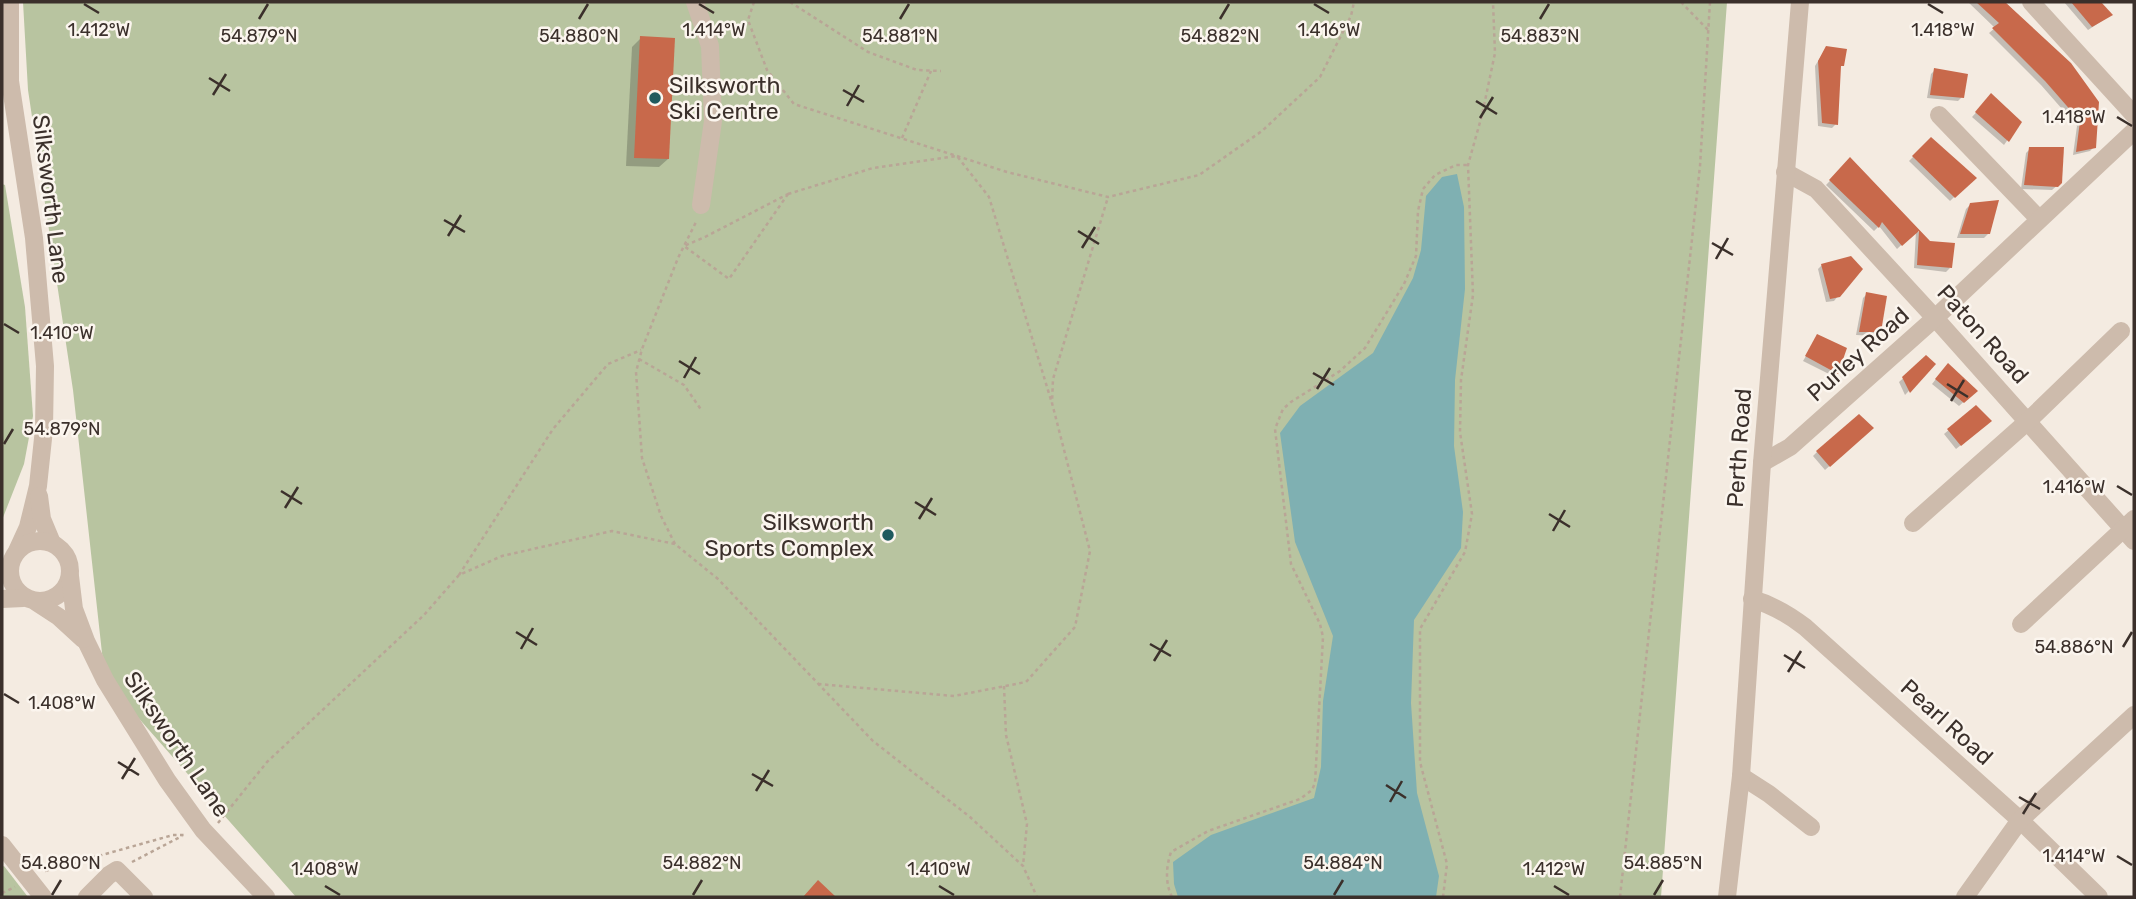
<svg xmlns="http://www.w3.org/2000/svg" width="2136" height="899" font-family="Rubik,sans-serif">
<rect width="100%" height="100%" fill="#f4ebe1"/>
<g fill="#b8c4a0">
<path d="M23,2H1727L1661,897H296L105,680L73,390L28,90Z"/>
<path d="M2,184L5,185L25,307L33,416L24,464L2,520Z"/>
<path d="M4,866L28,897H2V867Z"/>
</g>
<path fill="#7fb0b2" d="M1457,174L1464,207L1465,289L1455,380L1454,446L1463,512L1461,548L1414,620L1411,703L1417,793L1439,876L1436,897H1178L1174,884L1173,862L1211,835L1314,798L1321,767L1323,701L1333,636L1295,542L1280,433L1300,406L1373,353L1413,278L1421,250L1426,196L1442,177Z"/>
<g fill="#0003">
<path d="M1968,2H2005L2065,61L2094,147L2090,151L2073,155L2077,126L2041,85L1989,33L1995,28Z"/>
<path d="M2064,2H2098L2111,15L2088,30Z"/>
<path d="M641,38L668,159L659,167L626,166L632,47Z"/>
<path d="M1826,48L1842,65L1839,69L1836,124L1832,128L1818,126L1815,66Z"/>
<path d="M1935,70L1962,97L1958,101L1927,98L1931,74Z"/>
<path d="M1992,95L2020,122L2004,145L1972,117Z"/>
<path d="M1931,139L1974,178L1950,201L1909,161Z"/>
<path d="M2030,149L2060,183L2052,190L2021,189L2026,153Z"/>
<path d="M1850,160L1929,243L1950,268L1946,272L1914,268L1916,231L1897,249L1879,226L1874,231L1826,185Z"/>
<path d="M1970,205L1989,233L1984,238H1957L1966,209Z"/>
<path d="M1822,265L1838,296L1834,301L1826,302L1818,269Z"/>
<path d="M1867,294L1880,332L1876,336L1856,335L1863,298Z"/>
<path d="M1818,336L1837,373L1833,376L1803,361Z"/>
<path d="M1926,358L1933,365L1905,395L1899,382Z"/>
<path d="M1944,369L1976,391L1959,406L1932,384Z"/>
<path d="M1976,407L1986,425L1956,449L1944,434Z"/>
<path d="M1872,428L1825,470L1813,456L1817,452Z"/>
</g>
<g fill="#c8694b">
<path d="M1976,2H2005L2071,63L2099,102L2096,148L2076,152L2080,121L2045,81L1992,28L1999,23Z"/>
<path d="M2071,2H2101L2113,15L2092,27Z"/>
<path d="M640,36L675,38L669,159L634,158Z"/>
<path d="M1826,46L1847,49L1844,66H1841L1838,125L1822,123L1818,61Z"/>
<path d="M1934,68L1968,74L1964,98L1930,95Z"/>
<path d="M1991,93L2022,122L2009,142L1975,112Z"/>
<path d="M1931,137L1977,178L1955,198L1912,156Z"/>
<path d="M2029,147H2064L2062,183L2058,187L2024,185Z"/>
<path d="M1850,157L1930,241L1955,243L1952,268L1917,265L1919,231L1902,246L1882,222L1879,228L1829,180Z"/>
<path d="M1999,200L1990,234H1960L1970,203Z"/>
<path d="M1851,256L1863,269L1840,297L1830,299L1821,264Z"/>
<path d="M1866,292L1887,296L1881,332H1859Z"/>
<path d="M1817,334L1847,348L1838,374L1805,356Z"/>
<path d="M1926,355L1936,364L1910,393L1902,377Z"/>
<path d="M1948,363L1978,391L1964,403L1935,379Z"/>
<path d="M1976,405L1992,421L1961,446L1947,429Z"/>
<path d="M1859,414L1874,428L1830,467L1816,451Z"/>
<path d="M818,880L836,897H803Z"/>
</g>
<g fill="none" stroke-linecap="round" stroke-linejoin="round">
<g stroke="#b9a596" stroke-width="2.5" stroke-dasharray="3.5 3.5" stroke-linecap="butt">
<path d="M754,2L748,20L767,70L794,104L1007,172L1108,197L1199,175L1262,131L1320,77L1351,16L1354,2"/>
<path d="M790,2L868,52L917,70L941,71"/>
<path d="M1681,2L1708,30"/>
<path d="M902,138L931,71"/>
<path d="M788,194L873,168L957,156L989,197L1051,400"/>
<path d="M788,194L729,279L684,246L705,237Z"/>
<path d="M639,359L684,385L702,411"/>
<path d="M675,544L661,516L642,458L636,372L642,349L678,258L697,220"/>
<path d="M459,575L553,429L608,364L641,350"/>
<path d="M818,684L954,696L1026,682L1075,627L1090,551L1052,403L1053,379L1108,197"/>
<path d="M1004,686L1006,735L1027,824L1023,866"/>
<path d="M218,823L267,762L424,615L459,575L502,556L612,531L675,544L718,579L873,741L970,817L1023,866L1037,897"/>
<path d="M132,862L182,836"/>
<path d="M45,871L173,835H184"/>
<path d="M2,893L15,887"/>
<path d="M1172,897C1165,883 1166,867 1171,852L1208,831L1300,799L1312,790L1315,783L1323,637L1320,624L1291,564L1275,429L1283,409L1291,402L1340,371L1365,348L1404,284L1416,256L1418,211L1423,189L1435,175L1456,165H1468"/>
<path d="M1443,897L1447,864L1420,762V629L1465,552L1472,514L1460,432L1461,380L1473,295L1468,165L1482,115L1495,53L1493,2"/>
<path d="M1620,897L1700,166L1710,2"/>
</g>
<g stroke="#cdbbac" stroke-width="18">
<path d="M10,2V81L34,238L45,366L44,429L38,486L28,527L17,551"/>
<path d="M695,2L710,46L713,121L701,205"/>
<path d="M2031,2L2134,115"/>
<path d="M1939,115L2039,219"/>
<path d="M1785,172L1816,189L1935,318L2134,541"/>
<path d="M1762,463L1790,447L1935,318L2134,131"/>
<path d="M39,496L42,519L52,543"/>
<path d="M1913,523L2028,421L2121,331"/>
<circle cx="40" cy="571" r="30"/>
<path d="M70,576L74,609L86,641L105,680L167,780L203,830L266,897"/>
<path d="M2,599L23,598"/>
<path d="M1752,599C1773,605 1788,614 1805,627L2020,820L2099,897"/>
<path d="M36,602L59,617L83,639"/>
<path d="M2021,624L2134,519"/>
<path d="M1741,776L1769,794L1811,827"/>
<path d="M2,845L43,897"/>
<path d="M87,897L109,875L117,870L144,897"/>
<path d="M1727,897L1741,776L1762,463L1800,2"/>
<path d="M1965,897L2020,820L2134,715"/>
</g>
</g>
<path fill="none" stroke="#3b302b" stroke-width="2.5" d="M84,4L99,13M699,4L714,13M1314,4L1329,13M1928,4L1943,13M259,19L268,4M579,19L588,4M900,19L909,4M1220,19L1229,4M1540,19L1549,4M209,78L230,91M843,90L864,102M213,95L226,74M1476,101L1497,114M847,106L859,85M2117,117L2132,126M1480,118L1493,97M444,220L465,232M1078,231L1099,244M448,236L461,215M1712,243L1733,255M1082,248L1095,227M1716,259L1728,238M4,324L19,333M679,361L700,374M1313,373L1334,385M684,378L696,357M1947,384L1968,397M1317,389L1330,368M1951,401L1964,380M4,444L13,429M2117,486L2132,495M281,491L302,504M915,502L936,515M285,508L298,487M1549,514L1570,527M919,519L932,498M1553,531L1565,510M516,632L537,645M1150,644L1171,656M2123,647L2132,632M521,649L533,628M1784,655L1805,668M1154,661L1167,640M1788,672L1801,651M4,694L19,703M118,762L139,775M752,774L773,786M122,779L135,758M1386,785L1406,798M756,791L769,770M2019,797L2040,809M1390,802L1402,781M2023,814L2036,793M2117,856L2132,865M325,886L340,895M939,886L954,895M1554,886L1569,895M52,895L61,880M693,895L702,880M1334,895L1343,880M1654,895L1663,880"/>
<g fill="#1f5a5e" stroke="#fbf5ee" stroke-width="2.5">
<circle cx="655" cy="98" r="7"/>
<circle cx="888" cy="535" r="7"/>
</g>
<g text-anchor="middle" stroke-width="5" stroke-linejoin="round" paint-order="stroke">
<g font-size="23" fill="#3b302b" stroke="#fbf5ee" text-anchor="start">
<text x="669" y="93">Silksworth<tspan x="669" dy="26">Ski Centre</tspan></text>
<text x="874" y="530" text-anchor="end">Silksworth<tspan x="874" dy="26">Sports Complex</tspan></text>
</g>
<g font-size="23" fill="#3b302b" stroke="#fbf5ee">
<text transform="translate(51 199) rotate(83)" y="8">Silksworth Lane</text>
<text transform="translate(1983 334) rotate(48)" y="8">Paton Road</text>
<text transform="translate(1858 354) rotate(-42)" y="8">Purley Road</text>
<text transform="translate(1739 448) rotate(-86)" y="8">Perth Road</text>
<text transform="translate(1947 722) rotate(42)" y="8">Pearl Road</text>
<text transform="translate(177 744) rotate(56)" y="8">Silksworth Lane</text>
</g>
</g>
<g font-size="18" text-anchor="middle" fill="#3b302b" stroke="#fbf5ee" stroke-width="5" stroke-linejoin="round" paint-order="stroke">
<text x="99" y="36">1.412°W</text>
<text x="714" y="36">1.414°W</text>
<text x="1329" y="36">1.416°W</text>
<text x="1943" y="36">1.418°W</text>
<text x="259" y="42">54.879°N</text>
<text x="579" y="42">54.880°N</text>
<text x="900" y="42">54.881°N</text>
<text x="1220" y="42">54.882°N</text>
<text x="1540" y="42">54.883°N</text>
<text x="2074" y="123">1.418°W</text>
<text x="62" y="339">1.410°W</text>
<text x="62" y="435">54.879°N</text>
<text x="2074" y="493">1.416°W</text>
<text x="2074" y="653">54.886°N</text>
<text x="62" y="709">1.408°W</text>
<text x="2074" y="862">1.414°W</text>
<text x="61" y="869">54.880°N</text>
<text x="702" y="869">54.882°N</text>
<text x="1343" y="869">54.884°N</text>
<text x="1663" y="869">54.885°N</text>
<text x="325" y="875">1.408°W</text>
<text x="939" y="875">1.410°W</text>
<text x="1554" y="875">1.412°W</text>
</g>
<rect width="2136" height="899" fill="none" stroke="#3b302b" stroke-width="7"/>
</svg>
